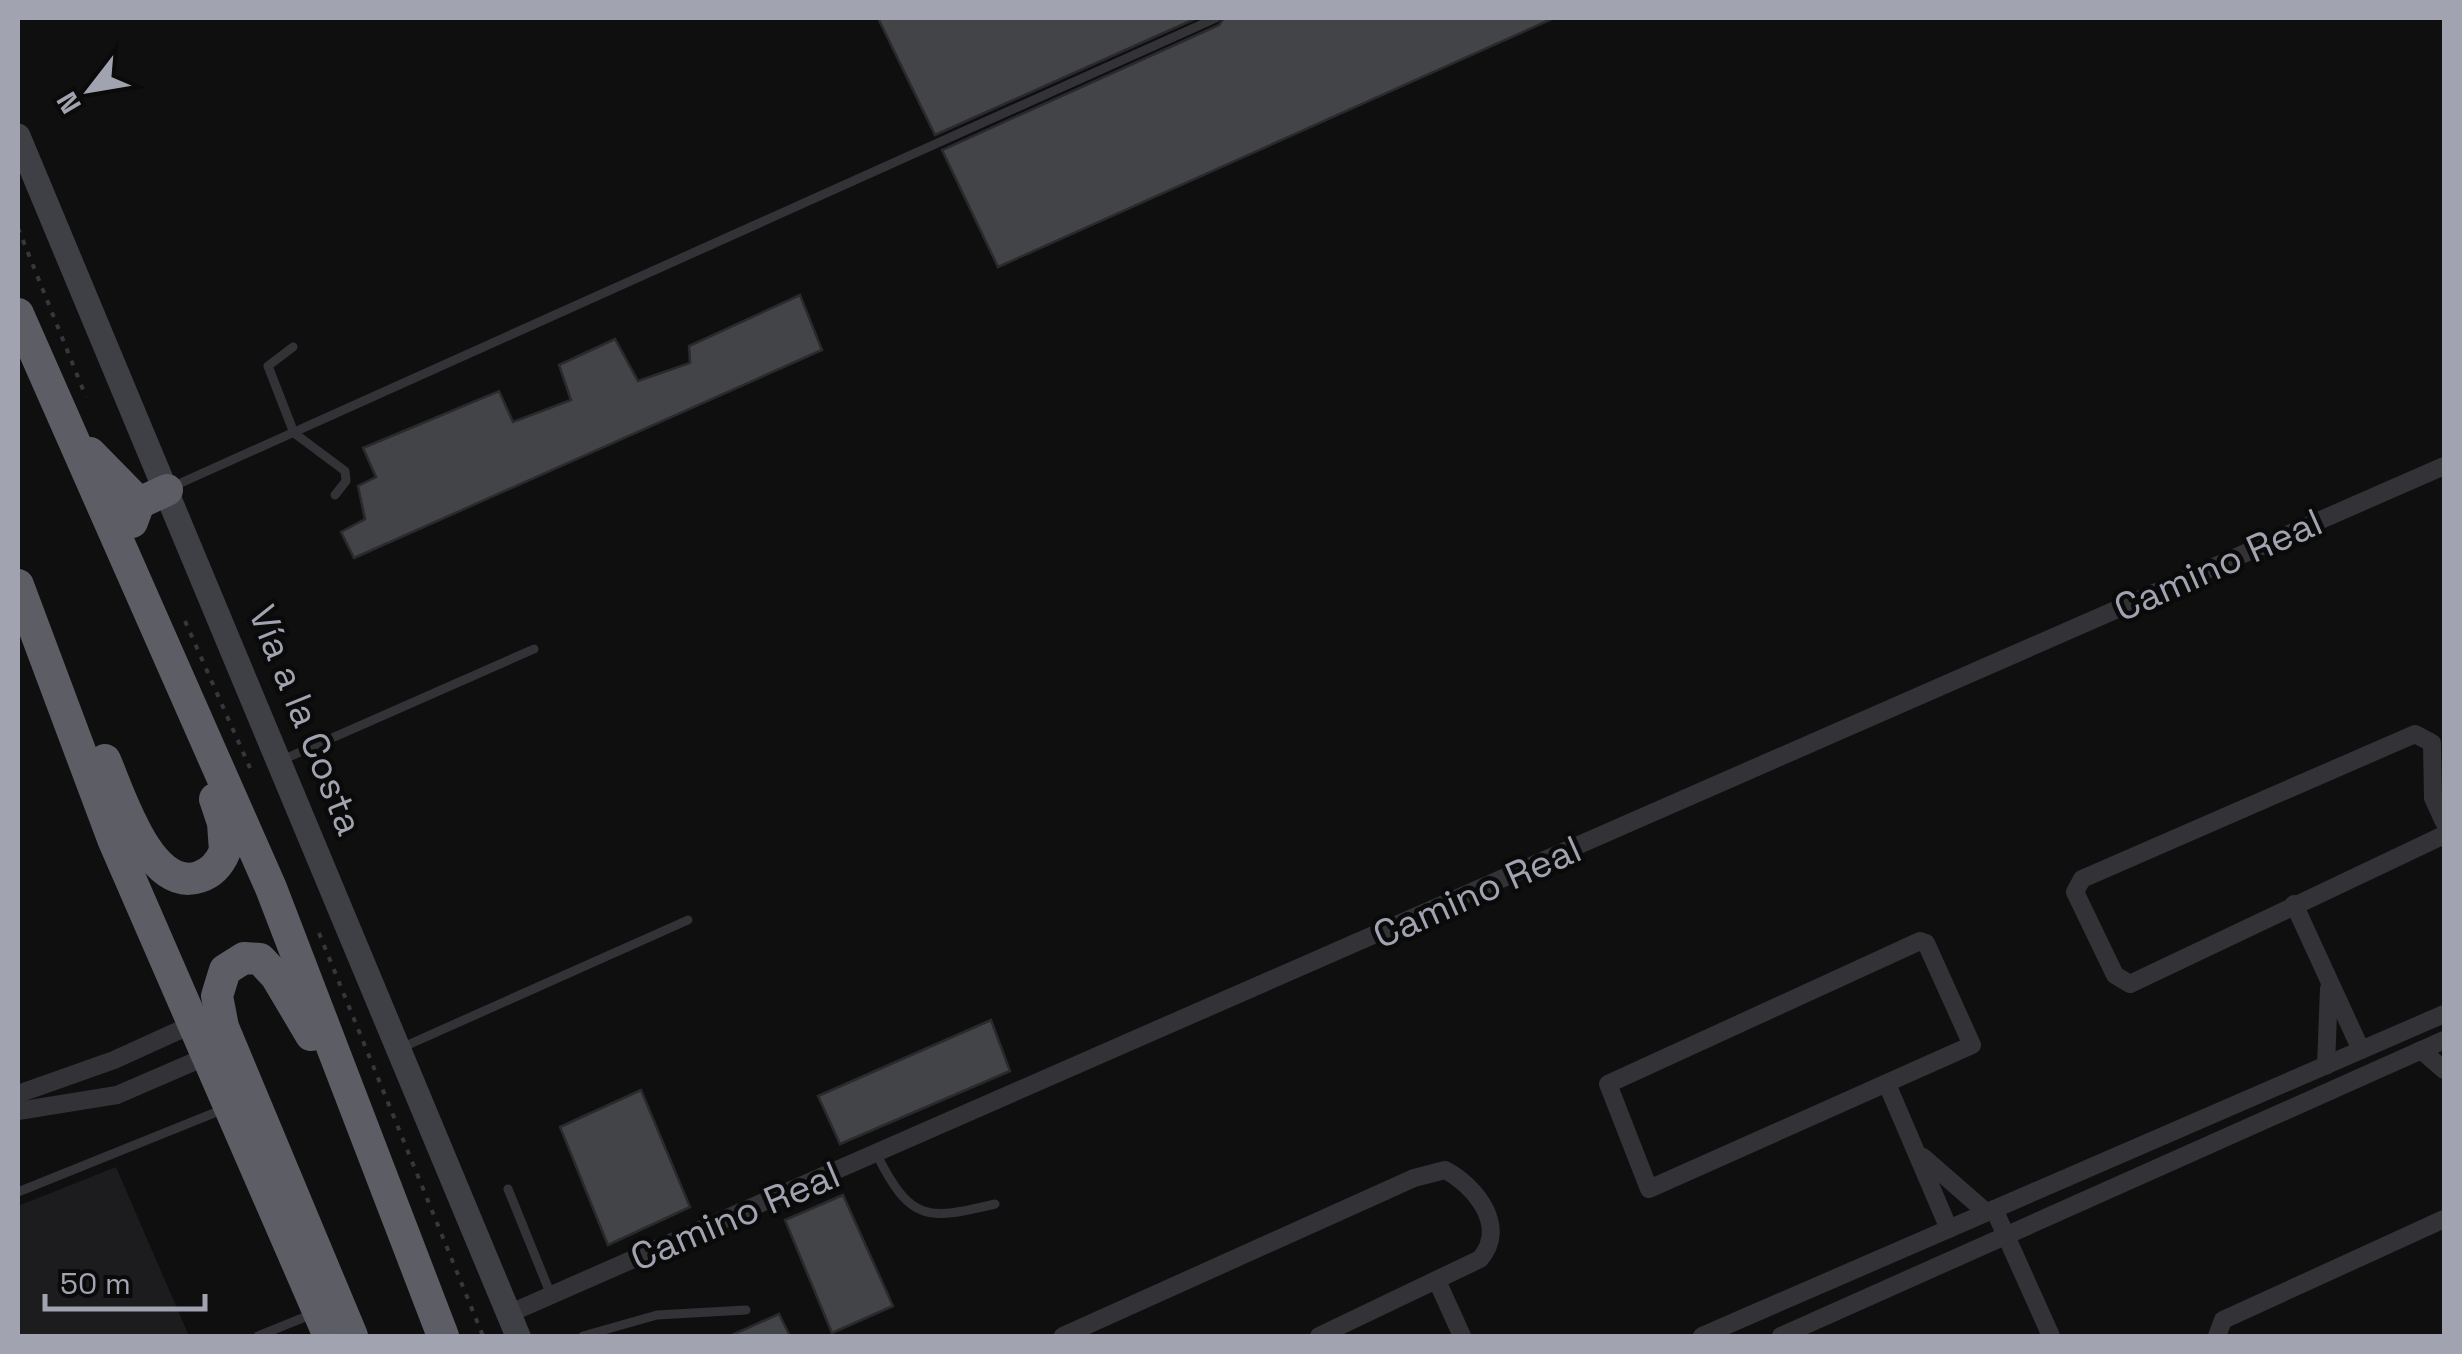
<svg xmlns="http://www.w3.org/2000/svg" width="2462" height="1354" font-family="'Space Grotesk',sans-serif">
<rect width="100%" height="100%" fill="#0f0f10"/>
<path fill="#1c1b1d" d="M116,1167L189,1336H18V1206Z"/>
<g fill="#434448" stroke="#2a292c" stroke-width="2.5">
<path d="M878,18H1197L935,135Z"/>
<path d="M1224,18H1554L998,267L942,150L1219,25Z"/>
<path d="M800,295L822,350L354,558L341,532L365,519L358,486L376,477L363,448L499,391L513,422L571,400L559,365L615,339L638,381L690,363L689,346Z"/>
<path d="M991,1020L1010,1071L840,1144L818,1096Z"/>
<path d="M641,1090L690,1207L608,1245L560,1127Z"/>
<path d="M843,1195L893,1306L832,1333L785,1220Z"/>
<path d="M779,1314L790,1336H730Z"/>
</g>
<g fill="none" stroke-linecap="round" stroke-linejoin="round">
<g stroke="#37373c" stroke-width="4" stroke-dasharray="5 8" stroke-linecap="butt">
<path d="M18,228L86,397"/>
<path d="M185,621L250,768"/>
<path d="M319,933L483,1336"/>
</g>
<g stroke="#333337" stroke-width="9">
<path d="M293,347L268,366L294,433L345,471L346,481L335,495"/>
<path d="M174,486L1216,18"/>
<path d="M282,760L534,649"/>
<path d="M401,1048L688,920"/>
<path d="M877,1155C911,1223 928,1220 995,1204"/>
<path d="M508,1189L551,1295"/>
<path d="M18,1192L224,1109"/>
<path d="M258,1336L315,1313"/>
<path d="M583,1336L657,1315L746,1310"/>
</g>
<g stroke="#333337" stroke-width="18">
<path d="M2444,822L2433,798L2432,743L2415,734L2082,879L2075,892L2115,975L2130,984L2444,835"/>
<path d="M2294,904L2361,1050"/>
<path d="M1920,941L1926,943L1972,1045L1649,1189L1608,1084Z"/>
<path d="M2421,1050L2444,1070"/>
<path d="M2326,1066L2329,988"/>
<path d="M1887,1084L1949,1229"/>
<path d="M18,1094L114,1060L191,1025"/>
<path d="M18,1111L117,1095L205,1057"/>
<path d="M1923,1157L1986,1212"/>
<path d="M1994,1209L2051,1336"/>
<path d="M1438,1283L1462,1336"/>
<path d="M508,1314L2444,466"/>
<path d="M1063,1336L1414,1178L1445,1170C1476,1186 1508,1227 1480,1259L1319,1336"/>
<path d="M1702,1336L2444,1014"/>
<path d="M1781,1336L2444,1040"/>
<path d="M2217,1336L2223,1320L2444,1219"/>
</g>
<path stroke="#3f4045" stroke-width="25" d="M18,136L518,1336"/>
<g stroke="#5d5e65" stroke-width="32">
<path d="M18,314L271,888L443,1336"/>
<path d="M90,453L139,503"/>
<path d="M132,522L139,503L167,490"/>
<path d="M18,585L113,839L329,1336"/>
<path d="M105,760C120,795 150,893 199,877C212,873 220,863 225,851L223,823L215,799"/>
<path d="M311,1035L276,976L260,959L244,958L225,970L217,996L223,1027L352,1336"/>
</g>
</g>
<g text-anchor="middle" stroke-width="9" stroke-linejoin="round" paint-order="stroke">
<g font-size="38" fill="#a1a4b0" stroke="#0a0a0b">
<text transform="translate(2218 565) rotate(-24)" y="13">Camino Real</text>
<text transform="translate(306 720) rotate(68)" y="13">Vía a la Costa</text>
<text transform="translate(1477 892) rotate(-24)" y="13">Camino Real</text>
<text transform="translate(735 1216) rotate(-23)" y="13">Camino Real</text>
</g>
</g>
<rect width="2462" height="1354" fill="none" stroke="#a1a4b0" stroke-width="40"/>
<g transform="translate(90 90) rotate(239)" stroke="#0a0a0b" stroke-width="8" paint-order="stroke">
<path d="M0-8L18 38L0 25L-18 38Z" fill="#a1a4b0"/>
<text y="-15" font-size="28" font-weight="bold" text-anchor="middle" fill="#a1a4b0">N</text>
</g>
<path d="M45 1294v15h160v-15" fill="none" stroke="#a1a4b0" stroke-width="5"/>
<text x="60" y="1294" font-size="30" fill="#a1a4b0" stroke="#0a0a0b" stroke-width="8" paint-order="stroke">50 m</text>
</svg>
